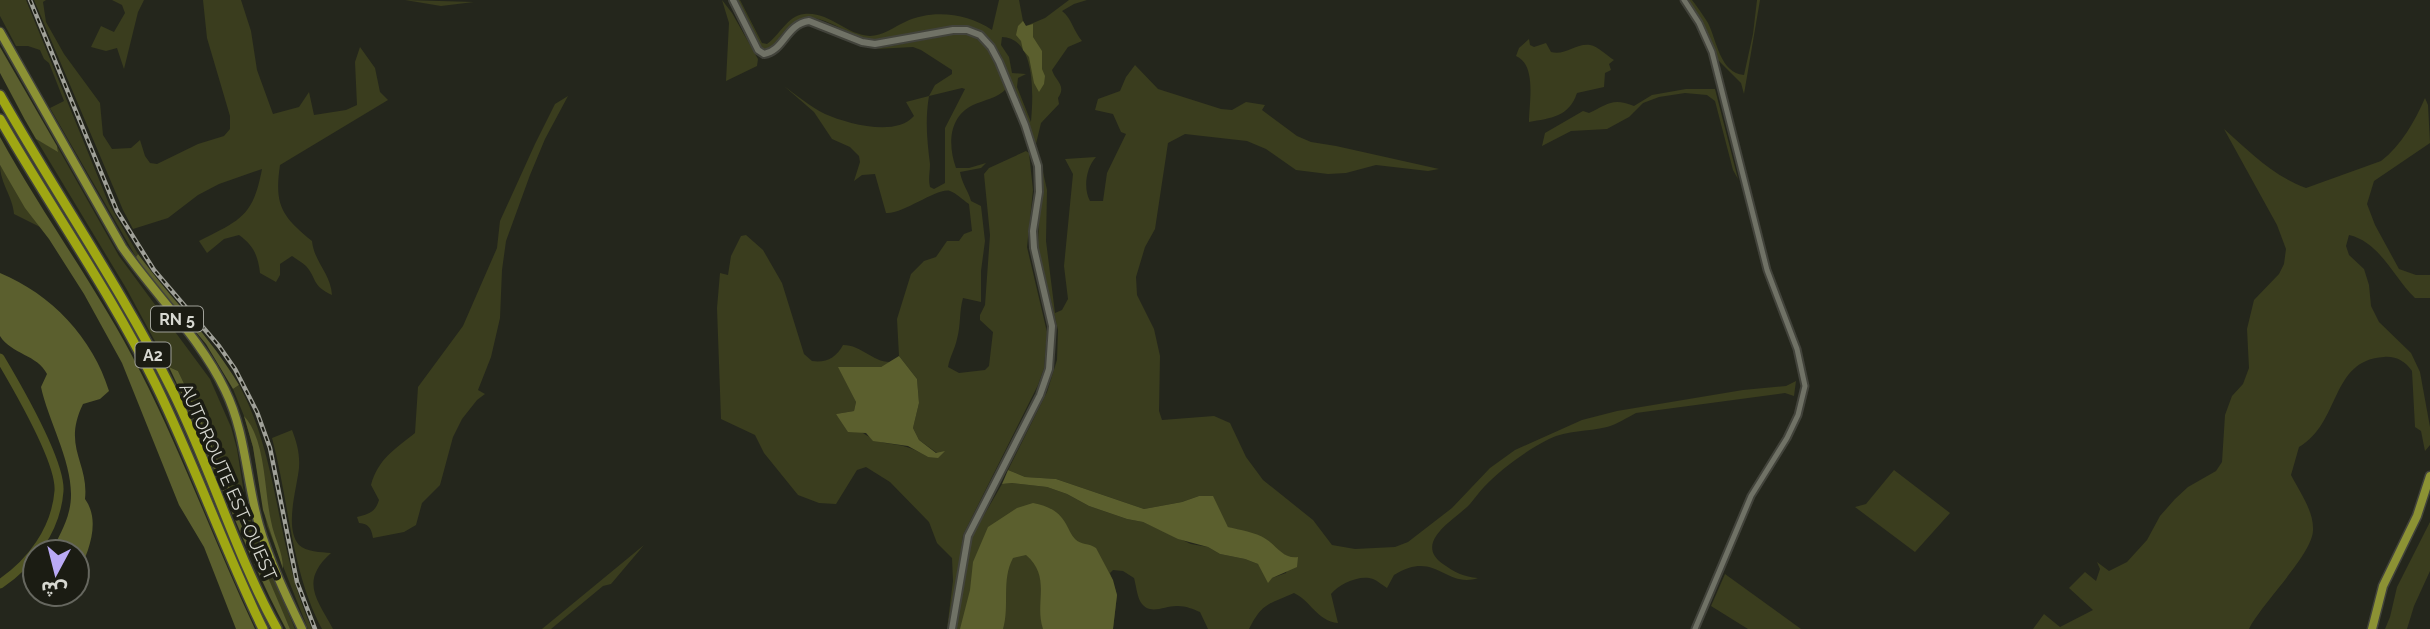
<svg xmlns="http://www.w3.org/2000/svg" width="2430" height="629" font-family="Raleway,'Noto Sans Arabic',sans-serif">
<rect width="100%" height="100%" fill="#24261c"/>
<g fill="#3a3d1e" fill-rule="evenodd">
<path d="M0,0H26L109,204L138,254L136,257L50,108L64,101L49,63L44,59L40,50L28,46H16L0,16Z"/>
<path d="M34,0H46L43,2L46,22L64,54L100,103L103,135L112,149L131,148L140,140L145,156L150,163L157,164L198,144L224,136L230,129V116L207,38L203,0H241L251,31L257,70L273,114L299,107L309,92L314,115L346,110L357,105L355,62L360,47L375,68L380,92L388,100L280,165C274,206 282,216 312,241C314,262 331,274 332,295C311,285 318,280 306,266C302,262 296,259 292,256L280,264V275L276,282L260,273C258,255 253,245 239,235L224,239L207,253L199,241C240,220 253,217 262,169L219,184L198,195L168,218L133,229L123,210Z"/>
<path d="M112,0H144L138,12L124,69L117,48L106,51L91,47L101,26L114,32L125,13L122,5Z"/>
<path d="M405,0L474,2L441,6Z"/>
<path d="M722,0L732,13L758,59L757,66L726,81L729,23Z"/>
<path d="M737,0H740L762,43L767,44C780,35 787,16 804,14C829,11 846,35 870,36C882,36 894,27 905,22C932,9 967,13 992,30L999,0H1019L1023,21L1026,26L1045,18L1069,0H1087L1074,4L1062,11C1071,17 1074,32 1082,41L1068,47L1052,70C1055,81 1067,85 1058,98L1059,104L1041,123L1035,148L1001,55L991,40L982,33L967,27H954L881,40C873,40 866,40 859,37C841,30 815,10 796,21C785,27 778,41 769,49L764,50L757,40ZM1002,37C1037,38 1033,98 1031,122L1017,87L1018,78L1026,74L1012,73L1009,57L1001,45Z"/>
<path d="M1688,0H1692C1698,8 1703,15 1708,23C1717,41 1720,73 1744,75L1753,34L1757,0H1760L1744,94L1741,83L1716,58L1702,22Z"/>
<path d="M961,33C989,37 997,66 1006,89C998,98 984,100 973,105C948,117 948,146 956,168H969L986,163L981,168L960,172C962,184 968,190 971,201L981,206L985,241L981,271V302L963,298C959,312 961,325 957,339C955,349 950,356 948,367L959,373L985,370L989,366L993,332L980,320V315L985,305L990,235L984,174L989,168L1026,151L1029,153L1033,190L1027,247L1047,332L1044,368L1038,385L963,535L956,588L947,629L953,581L952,558L937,543L929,522L890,482L866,467L857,470L836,504L819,503L798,495L764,453L755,435L721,419L717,308L720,273L728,275L731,256L741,236L746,235L763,250L782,283L804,354L812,361C826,363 836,358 843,345C862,345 872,362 890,362L881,367H839L856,402L854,411L836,414C848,423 870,440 885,443C905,446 909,446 928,457L937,453L919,440L913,428L919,403L917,379L899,356L897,319L911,274L924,261L936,257L947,241H959L964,234L972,231L969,204C963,200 956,193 950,191C938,187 902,215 886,213L875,174L862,175L854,181L860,162L859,156L850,147L832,139L814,112L784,86C796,95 811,107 825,114C848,124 896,137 914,116L906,102L929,96L935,85L952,74V70L921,50L913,47L875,49ZM962,88L965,89L945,128V183L934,189L930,187C928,179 930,172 930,164C927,140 925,120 929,96Z"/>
<path d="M1529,39L1530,45L1534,47L1546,43L1551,52C1565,56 1576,43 1590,45C1598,46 1607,56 1614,60L1609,64L1611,70L1605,73L1604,87L1577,93C1569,117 1551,118 1529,122C1529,103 1537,65 1516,56L1519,48Z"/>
<path d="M1135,65L1158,89L1221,109L1232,110L1246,102L1265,105L1262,110L1297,136L1311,142L1336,146L1439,169L1428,171L1376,165L1346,173L1328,174L1296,170L1266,149L1247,141L1185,134L1168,143L1155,229L1145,247L1136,277L1137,295L1154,329L1160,356L1159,411L1162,420L1214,416L1230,423L1246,457L1263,480L1313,520L1332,545L1355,549L1395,547L1408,542L1452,508L1490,468L1515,450L1582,420L1617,411L1743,390L1786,386L1796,381L1794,396L1785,393L1636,413C1626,418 1618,424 1607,427C1587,432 1568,430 1549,439C1527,450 1501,469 1484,487C1479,492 1475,498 1470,504C1456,519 1412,542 1443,564C1454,572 1464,577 1478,578C1445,589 1436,549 1394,575L1387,588C1382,585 1378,581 1373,579C1360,574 1339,584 1331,594L1338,623C1317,621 1311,601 1294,593C1268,605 1263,602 1249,629H1208L1200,612C1193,609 1186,606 1178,606C1165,605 1149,617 1140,601C1137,595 1136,585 1134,578L1123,571L1113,570L1110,573L1117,595L1113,629H956L972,536L1002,484L1012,483L1047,487L1067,494L1089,506L1127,519L1143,522L1191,544L1208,547L1220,554L1245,559L1258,564L1272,578L1286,573L1291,558L1279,552L1266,539L1228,527L1212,496H1199L1182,502L1144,509L1056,479L1025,477L1008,470L1047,392L1057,360L1058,330L1038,247L1039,219L1043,192L1041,163L1047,190L1046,241L1055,313L1062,310L1068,299L1064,266L1073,174L1065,159L1096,157C1086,168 1083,188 1090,201H1103L1107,173L1126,134L1121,132L1113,114L1095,110L1098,99L1120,91L1126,77Z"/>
<path d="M1686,89H1715L1738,179L1733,170L1715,101L1707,95L1685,93L1659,97L1643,103L1629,117L1607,129L1571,131L1542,146L1545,133L1583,111L1589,113C1607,105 1612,97 1634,106L1652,95Z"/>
<path d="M568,96L545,139L530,175L506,241L502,270L500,318L491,357L478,390L485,394L477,400L462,419L453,437L440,485L422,503L416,525L404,532L373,538C371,528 369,524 359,523L357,517C368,514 375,513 379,500L371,485C378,459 395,449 415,433L418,387L463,326L497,248L500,221L535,144L555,104Z"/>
<path d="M2425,98L2428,105L2430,143L2374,181L2367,204L2375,225L2399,269L2416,275H2430V298H2415C2393,277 2380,242 2349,235L2346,246L2349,255L2364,269L2369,285L2371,306L2379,322L2411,353L2420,372L2430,427V445L2425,451L2421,431L2415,427L2412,371C2405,361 2396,356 2384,357C2330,360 2341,423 2299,447L2291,475C2299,491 2314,511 2313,530C2313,554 2261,604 2249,629H2033L2044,614L2060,627L2093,610L2069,588L2085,572L2096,581L2100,569L2097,562L2109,571L2127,562L2147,540L2160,516L2175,499L2188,487L2216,471L2222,462L2225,415L2232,396L2243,384L2249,368L2247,329L2254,300L2279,274L2284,264L2286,249L2277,225L2224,129C2250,152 2273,176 2306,188L2381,161C2401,146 2415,121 2425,98Z"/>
<path d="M36,139L58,151L57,146L119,256L210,379L231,427L237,449L245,500L254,532L295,629H290L282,612L213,446L178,371L169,367L126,288Z"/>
<path d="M0,165L40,227L14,214C13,197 0,183 0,165Z"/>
<path d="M239,385C281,462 275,548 312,629H308L267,526L253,447L244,416L233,389Z"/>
<path d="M292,430C297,443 300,454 299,468C297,488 284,528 299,545C306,552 321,552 331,553C300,581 316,598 333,629H322C291,571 289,501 272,438Z"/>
<path d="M1894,470L1950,513L1915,552L1855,507L1866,504Z"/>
<path d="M2430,522V571L2414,606L2407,629H2385L2390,617L2397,587Z"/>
<path d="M644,545L611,584L603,586L551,629H542Z"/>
<path d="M1725,574L1801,629H1748L1711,606Z"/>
</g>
<g fill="#5b5f2e">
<path d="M1023,21L1026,26L1033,24V37L1042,51V69L1045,76L1044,84L1039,92L1034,83L1029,57L1023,50L1021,41L1016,35L1018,26Z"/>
<path d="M0,47L57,146L58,152L36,139L25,120L0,73Z"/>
<path d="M0,137C44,217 99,290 140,371C183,455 215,544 255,629H236L204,547L179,505L122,363L84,294L49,239L25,208L0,165Z"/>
<path d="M138,254C171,299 211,337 239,385L233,389L206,344L144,270L136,257Z"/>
<path d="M0,273C51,294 93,338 109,391L100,399L83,404C62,447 89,462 85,499C101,521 89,552 77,575V552H52C57,539 66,525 69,511C79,472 49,425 41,387L47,374C38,355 11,354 0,336Z"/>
<path d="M899,356L917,379L919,403L913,428L919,440L936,453L945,451L938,458L928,457L908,446L873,441L866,433L848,432L836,414L854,411L856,402L838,367H881Z"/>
<path d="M169,367L178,371L198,413L290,629H286C241,544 210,453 169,367Z"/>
<path d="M244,416C266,440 264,490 271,521C274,538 283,551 283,569L263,510L253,447Z"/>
<path d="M1008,470L1025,477L1056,479L1144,509L1182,502L1199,496H1213L1228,527C1240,530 1255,532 1266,539C1277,546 1283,559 1298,557L1297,567L1272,578L1268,583L1258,564L1245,559L1220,554L1208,547L1178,539L1143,522L1127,519L1089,506L1067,494L1047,487L1012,483L1002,484Z"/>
<path d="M1033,503C1048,506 1059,511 1066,524C1069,529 1071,535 1075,539C1081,545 1089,543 1096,548L1113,580L1117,595L1113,629H1043C1034,603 1052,577 1026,555L1013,558C1001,580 1010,606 1003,629H960L970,590L973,562L988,527L1017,508Z"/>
</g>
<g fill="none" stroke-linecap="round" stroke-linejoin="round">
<path stroke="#505423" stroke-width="9" d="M0,358C16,385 61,462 59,491C56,530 31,563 0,584"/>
<g stroke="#42433b" stroke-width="9">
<path id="minor" d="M1684,0L1699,23L1712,52L1767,270L1797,349L1805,386L1798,415L1787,438L1751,496L1695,629"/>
</g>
<g stroke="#42433b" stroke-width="10">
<path id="tertiary" d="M733,0L758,50L764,54C784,51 786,24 809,21L862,42L875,44L953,30H967L980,35L991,47L999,62L1025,125L1038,166L1039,192L1033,231L1034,248L1052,326L1049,369L1040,395L968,536L952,629"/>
</g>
<g stroke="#42433b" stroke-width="11">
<g id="primary">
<path d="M0,32L122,247C155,295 200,337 225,390C246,433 246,480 259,525C269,560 286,596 302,629"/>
<path d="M2372,629L2383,586L2417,516L2430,476"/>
</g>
</g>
<g stroke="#42433b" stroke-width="12">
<g id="motorway">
<path d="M0,95C56,194 121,288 172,390C211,468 235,553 277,629"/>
<path d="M0,119C51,208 111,293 156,385C195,465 224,549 263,629"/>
</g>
</g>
<use href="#minor" stroke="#707266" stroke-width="5"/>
<use href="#tertiary" stroke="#707266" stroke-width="6"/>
<use href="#primary" stroke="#8c9234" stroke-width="8"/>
<use href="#motorway" stroke="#9fa713" stroke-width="9"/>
<g stroke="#a0a199" stroke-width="4.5">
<path id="rail" d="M30,0L117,211L154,270L219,346L235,369L257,412L270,448L297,582L315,629"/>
</g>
<use href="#rail" stroke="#1b1c13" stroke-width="2" stroke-dasharray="5" stroke-linecap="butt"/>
</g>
<g text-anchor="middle" stroke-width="7" stroke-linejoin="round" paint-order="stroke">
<g fill="#1b1c13" stroke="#9fa098" stroke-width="2">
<rect x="151" y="306.5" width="52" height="25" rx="5"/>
<rect x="135.5" y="342.5" width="35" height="25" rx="5"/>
</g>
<g font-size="16" font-weight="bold" fill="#d7d8d1">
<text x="177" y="325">RN 5</text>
<text x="153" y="361">A2</text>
</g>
<g font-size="18" fill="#d7d8d1" stroke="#1b1c13">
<text transform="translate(228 482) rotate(66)" y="6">AUTOROUTE EST-OUEST</text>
</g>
</g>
<g transform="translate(56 573) rotate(187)"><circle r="33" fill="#1b1c13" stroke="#66675f" stroke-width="2"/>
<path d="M0-5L12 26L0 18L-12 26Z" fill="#baaaf6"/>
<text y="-10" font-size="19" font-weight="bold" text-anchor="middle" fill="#d7d8d1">ش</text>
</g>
</svg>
